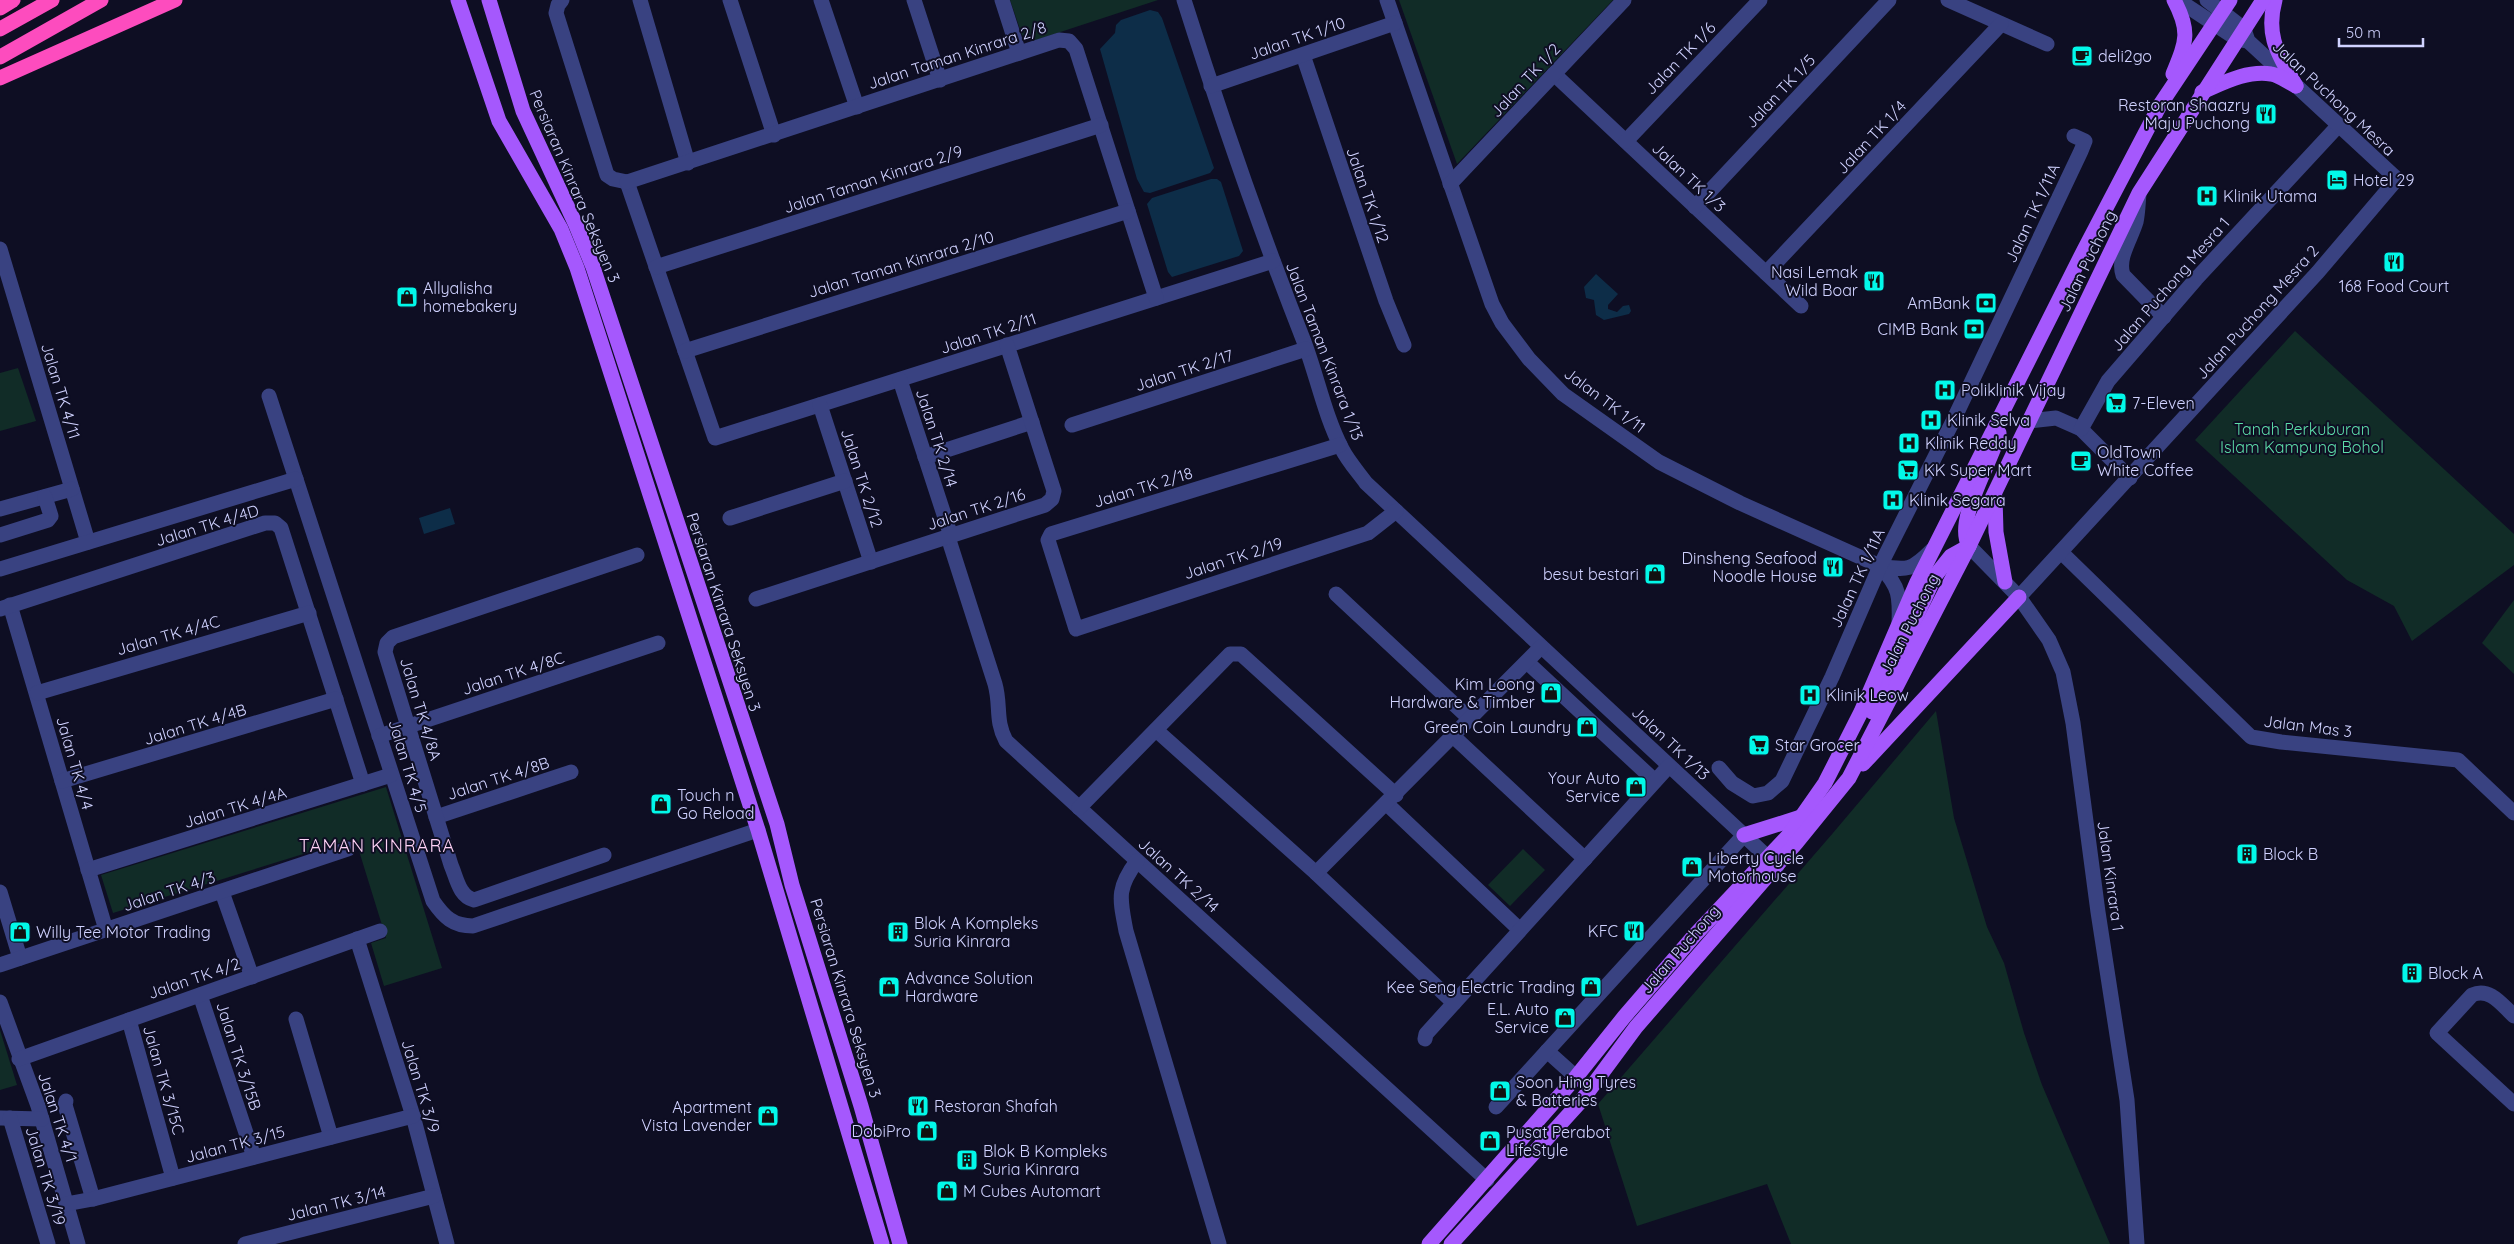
<svg xmlns="http://www.w3.org/2000/svg" width="2514" height="1244" font-family="Quicksand,sans-serif">
<rect width="100%" height="100%" fill="#0e0e23"/>
<g fill="#112c27">
<path d="M1010,0H1158L1033,41L1022,35Z"/>
<path d="M1399,0H1613L1457,164Z"/>
<path d="M2295,331L2514,534V565L2412,641L2394,606L2347,580L2195,440Z"/>
<path d="M18,368L36,421L0,431V373Z"/>
<path d="M2514,600V674L2482,643Z"/>
<path d="M1936,711L1954,818L1987,927L2004,963L2024,1033L2042,1085L2110,1244H1791L1767,1184L1637,1226L1598,1104L1833,833Z"/>
<path d="M386,787L442,968L384,986L371,943L386,938L355,838L113,913L101,875Z"/>
<path d="M1523,849L1545,870L1510,906L1488,885Z"/>
<path d="M0,1030L17,1085L0,1090Z"/>
</g>
<g fill="#0d2d48">
<path d="M1150,10L1158,12L1162,18L1214,168L1210,173L1150,193L1144,192L1137,179L1100,49L1115,33L1116,25L1121,20Z"/>
<path d="M1211,179H1217L1221,182L1243,251L1239,256L1172,277L1168,272L1147,204L1152,198Z"/>
<path d="M1596,274L1618,294L1608,305V309L1617,312L1623,306L1629,305L1631,311L1629,314L1604,320L1596,315L1594,300L1586,298L1584,287Z"/>
<path d="M450,508L455,524L424,534L419,518Z"/>
</g>
<g fill="none" stroke-linecap="round" stroke-linejoin="round">
<g stroke="#394281" stroke-width="15">
<path d="M562,0L558,5L556,13L607,175L613,179L627,182"/>
<path d="M640,0L688,163"/>
<path d="M730,0L774,135"/>
<path d="M821,0L857,107"/>
<path d="M914,0L940,80"/>
<path d="M1002,0L1019,53"/>
<path d="M1184,0C1220,114 1259,227 1303,339C1317,375 1324,414 1342,449C1348,461 1358,472 1366,483L1777,866"/>
<path d="M1387,0L1492,304L1502,323L1529,359L1563,394L1659,462L1740,503L1880,566C1908,571 1912,570 1932,550"/>
<path d="M1948,0L2047,44"/>
<path d="M2178,0L2237,39L2248,41"/>
<path d="M1303,55L1386,301L1404,345"/>
<path d="M1554,74L1801,306"/>
<path d="M1211,86L1395,23"/>
<path d="M1626,141L1760,0"/>
<path d="M627,182L715,438L1273,261"/>
<path d="M627,182L1059,40L1069,41L1076,49L1156,298"/>
<path d="M1450,184L1624,0"/>
<path d="M2139,194C2138,204 2138,213 2136,222C2131,239 2117,258 2123,275L2164,317"/>
<path d="M1695,207L1889,0"/>
<path d="M0,249L88,542"/>
<path d="M656,267L1101,125"/>
<path d="M1766,273L2001,24"/>
<path d="M685,351L1128,211"/>
<path d="M900,380L951,536"/>
<path d="M269,396L433,901C444,917 453,926 473,926L758,830"/>
<path d="M820,405L871,562"/>
<path d="M2029,421L2056,418L2081,429L2130,478"/>
<path d="M1072,425L1306,349"/>
<path d="M2081,429L2108,381L2196,279L2338,126"/>
<path d="M1340,445L1051,534L1048,540L1076,629L1368,533L1396,511"/>
<path d="M925,457L1032,422"/>
<path d="M0,509L72,489"/>
<path d="M730,518L845,481"/>
<path d="M0,535L48,520L51,516L45,497"/>
<path d="M948,537L995,684C1001,705 995,721 1006,741L1487,1180"/>
<path d="M1969,546L2019,597L2049,640L2063,672L2073,723L2098,912L2127,1100L2137,1244"/>
<path d="M2061,552L2251,737L2281,742L2458,760L2514,813"/>
<path d="M1880,566C1900,587 1900,597 1899,624"/>
<path d="M0,569L296,479"/>
<path d="M1336,594L1470,719"/>
<path d="M2019,597L2318,272L2397,179L2248,41L2244,29L2207,0"/>
<path d="M756,599L1045,505L1052,499L1054,491L1007,345"/>
<path d="M10,605L106,930"/>
<path d="M0,609L265,523H275L281,528L363,784"/>
<path d="M1527,662L1655,781"/>
<path d="M37,693L309,613"/>
<path d="M1156,730L1316,873L1454,1003"/>
<path d="M379,736L658,643"/>
<path d="M1453,736L1585,859"/>
<path d="M1719,768L1732,783L1753,796L1768,793L1782,781L1832,677L1880,566L1953,421L2081,151L2085,141L2074,136"/>
<path d="M62,781L336,699"/>
<path d="M1387,804L1520,930"/>
<path d="M1079,808L1230,654H1241L1396,795"/>
<path d="M436,817L571,772"/>
<path d="M604,855L474,900C459,896 457,879 451,865L385,652L387,643L393,637L637,555"/>
<path d="M1137,861C1116,889 1120,899 1126,931L1219,1244"/>
<path d="M88,870L391,775"/>
<path d="M1316,873L1541,647"/>
<path d="M0,892L20,958"/>
<path d="M222,892L252,977"/>
<path d="M357,939L413,1116L447,1244"/>
<path d="M0,965L348,849"/>
<path d="M200,995L254,1157"/>
<path d="M0,1002L38,1106L78,1244"/>
<path d="M2514,1016C2502,1005 2490,987 2472,995L2437,1033L2514,1104"/>
<path d="M296,1019L331,1137"/>
<path d="M129,1020L173,1178"/>
<path d="M1425,1039L1426,1034L1669,766"/>
<path d="M1547,1051L1576,1077"/>
<path d="M19,1059L380,931"/>
<path d="M66,1101L65,1105L93,1199"/>
<path d="M1496,1107L1744,835"/>
<path d="M1,1118L42,1119"/>
<path d="M10,1118L48,1244"/>
<path d="M66,1204L93,1199L413,1116"/>
<path d="M245,1244L434,1196"/>
</g>
<g stroke="#a558fd" stroke-width="15">
<path d="M458,0L499,121L561,229L577,268L758,830L882,1244"/>
<path d="M489,0L523,111L575,223L593,267L777,824L792,885L861,1106L900,1244"/>
<path d="M2275,0C2265,37 2279,55 2296,86"/>
<path d="M2173,74C2186,42 2191,32 2174,0"/>
<path d="M2202,92C2223,83 2247,70 2271,74C2279,75 2288,82 2296,86"/>
<path d="M1995,497L1996,532L2005,582"/>
<path d="M1969,546C1954,520 1992,462 1999,433"/>
<path d="M1872,712L1935,576L1951,556L1969,546"/>
<path d="M1863,764L2019,597"/>
<path d="M1744,835L1801,817"/>
<path d="M1429,1244L1576,1077L1624,1017L1694,936L1788,836L1825,783L1861,712L1917,582L2084,250L2160,105L2230,0"/>
<path d="M1451,1244L1582,1100L1636,1027L1797,842L1849,778L1969,546L2139,193L2263,0"/>
</g>
<g stroke="#fd4cbe" stroke-width="15">
<path d="M0,8L13,0"/>
<path d="M0,29L52,0"/>
<path d="M0,57L101,0"/>
<path d="M0,78L175,0"/>
</g>
</g>
<defs>
<g id="cafe-square" transform="scale(1.125)"><rect x="-9" y="-9" width="18" height="18" rx="4" fill="#02f8e9" stroke="#0e0e23"/><path d="M-5.5-4.5H6V0H3Q3 3.5 0 3.5H-2.5Q-5.5 3.5-5.5 0ZM3-3.2v2h1.7v-2ZM-6 4.5H4V6H-6Z" fill="#111"/></g>
<g id="restaurant-square" transform="scale(1.125)"><rect x="-9" y="-9" width="18" height="18" rx="4" fill="#02f8e9" stroke="#0e0e23"/><path d="M-5-6h1v4h1v-4h1v4h1v-4h1v5L-1.5 .5V6h-2V.5L-5-1ZM5-6V6H3V1.5H1.5Q1.5-4 5-6Z" fill="#111"/></g>
<g id="hotel-square" transform="scale(1.125)"><rect x="-9" y="-9" width="18" height="18" rx="4" fill="#02f8e9" stroke="#0e0e23"/><path d="M-6-4.5h1.5V1H6V5H4.5V3h-9V5H-6ZM-4 0a1.8 1.8 0 1 1 3.6 0ZM.5 0V-2.5h3Q6-2.5 6 0Z" fill="#111"/></g>
<g id="hospital-square" transform="scale(1.125)"><rect x="-9" y="-9" width="18" height="18" rx="4" fill="#02f8e9" stroke="#0e0e23"/><path d="M-5-5h3v3.5h4V-5h3V5h-3V1.5h-4V5h-3Z" fill="#111"/></g>
<g id="shop-square" transform="scale(1.125)"><rect x="-9" y="-9" width="18" height="18" rx="4" fill="#02f8e9" stroke="#0e0e23"/><path d="M-5-2.5h2.3a2.7 3.5 0 0 1 5.4 0H5L5.5 6h-11ZM-1.5-2.5h3a1.5 2.3 0 0 0-3 0Z" fill="#111"/></g>
<g id="bank-square" transform="scale(1.125)"><rect x="-9" y="-9" width="18" height="18" rx="4" fill="#02f8e9" stroke="#0e0e23"/><path d="M-6-4H6V4H-6ZM0-2.3a2.3 2.3 0 1 0 0 4.6a2.3 2.3 0 1 0 0-4.6Z" fill="#111"/></g>
<g id="supermarket-square" transform="scale(1.125)"><rect x="-9" y="-9" width="18" height="18" rx="4" fill="#02f8e9" stroke="#0e0e23"/><path d="M-6-5.5h2.5l.6 2H6L4.5 2H-2.5L-4.4-4H-6ZM-1.5 3.2a1.3 1.3 0 1 0 .1 0ZM3 3.2a1.3 1.3 0 1 0 .1 0Z" fill="#111"/></g>
<g id="building-square" transform="scale(1.125)"><rect x="-9" y="-9" width="18" height="18" rx="4" fill="#02f8e9" stroke="#0e0e23"/><path d="M-4-6H4V6H1V3H-1V6H-4ZM-2.5-4.3h1.7v1.8h-1.7ZM.8-4.3h1.7v1.8H.8ZM-2.5-1h1.7V.8h-1.7ZM.8-1h1.7V.8H.8Z" fill="#111"/></g>
</defs>
<g fill-rule="evenodd">
<use href="#cafe-square" x="2082" y="56"/>
<use href="#restaurant-square" x="2266" y="114"/>
<use href="#hotel-square" x="2337" y="180"/>
<use href="#hospital-square" x="2207" y="196"/>
<use href="#restaurant-square" x="2394" y="262"/>
<use href="#restaurant-square" x="1874" y="281"/>
<use href="#shop-square" x="407" y="297"/>
<use href="#bank-square" x="1986" y="303"/>
<use href="#bank-square" x="1974" y="329"/>
<use href="#hospital-square" x="1945" y="390"/>
<use href="#supermarket-square" x="2116" y="403"/>
<use href="#hospital-square" x="1931" y="420"/>
<use href="#hospital-square" x="1909" y="443"/>
<use href="#cafe-square" x="2081" y="461"/>
<use href="#supermarket-square" x="1908" y="470"/>
<use href="#hospital-square" x="1893" y="500"/>
<use href="#restaurant-square" x="1833" y="567"/>
<use href="#shop-square" x="1655" y="574"/>
<use href="#shop-square" x="1551" y="693"/>
<use href="#hospital-square" x="1810" y="695"/>
<use href="#shop-square" x="1587" y="727"/>
<use href="#supermarket-square" x="1759" y="745"/>
<use href="#shop-square" x="1636" y="787"/>
<use href="#shop-square" x="661" y="804"/>
<use href="#building-square" x="2247" y="854"/>
<use href="#shop-square" x="1692" y="867"/>
<use href="#restaurant-square" x="1634" y="931"/>
<use href="#shop-square" x="20" y="932"/>
<use href="#building-square" x="898" y="932"/>
<use href="#building-square" x="2412" y="973"/>
<use href="#shop-square" x="889" y="987"/>
<use href="#shop-square" x="1591" y="987"/>
<use href="#shop-square" x="1565" y="1018"/>
<use href="#shop-square" x="1500" y="1091"/>
<use href="#restaurant-square" x="918" y="1106"/>
<use href="#shop-square" x="768" y="1116"/>
<use href="#shop-square" x="927" y="1131"/>
<use href="#shop-square" x="1490" y="1141"/>
<use href="#building-square" x="967" y="1160"/>
<use href="#shop-square" x="947" y="1191"/>
</g>
<g text-anchor="middle" stroke-width="4" stroke-linejoin="round" paint-order="stroke">
<g font-size="16" fill="#d0d2ff" stroke="#0e0e23">
<text transform="translate(1297 38) rotate(-19)" y="6">Jalan TK 1/10</text>
<text transform="translate(957 55) rotate(-18)" y="6">Jalan Taman Kinrara 2/8</text>
<text transform="translate(1680 58) rotate(-46)" y="6">Jalan TK 1/6</text>
<text transform="translate(1525 80) rotate(-47)" y="6">Jalan TK 1/2</text>
<text transform="translate(1780 91) rotate(-47)" y="6">Jalan TK 1/5</text>
<text transform="translate(2334 98) rotate(43)" y="6">Jalan Puchong Mesra</text>
<text transform="translate(1871 137) rotate(-47)" y="6">Jalan TK 1/4</text>
<text transform="translate(1689 177) rotate(43)" y="6">Jalan TK 1/3</text>
<text transform="translate(873 179) rotate(-18)" y="6">Jalan Taman Kinrara 2/9</text>
<text transform="translate(575 186) rotate(67)" y="6">Persiaran Kinrara Seksyen 3</text>
<text transform="translate(1368 195) rotate(71)" y="6">Jalan TK 1/12</text>
<text transform="translate(2032 213) rotate(-65)" y="6">Jalan TK 1/11A</text>
<text transform="translate(2087 261) rotate(-64)" y="6">Jalan Puchong</text>
<text transform="translate(901 264) rotate(-17)" y="6">Jalan Taman Kinrara 2/10</text>
<text transform="translate(2170 284) rotate(-49)" y="6">Jalan Puchong Mesra 1</text>
<text transform="translate(2257 312) rotate(-48)" y="6">Jalan Puchong Mesra 2</text>
<text transform="translate(988 333) rotate(-18)" y="6">Jalan TK 2/11</text>
<text transform="translate(1325 351) rotate(69)" y="6">Jalan Taman Kinrara 1/13</text>
<text transform="translate(1184 370) rotate(-18)" y="6">Jalan TK 2/17</text>
<text transform="translate(61 391) rotate(73)" y="6">Jalan TK 4/11</text>
<text transform="translate(1605 400) rotate(37)" y="6">Jalan TK 1/11</text>
<text transform="translate(937 438) rotate(72)" y="6">Jalan TK 2/14</text>
<text transform="translate(862 478) rotate(72)" y="6">Jalan TK 2/12</text>
<text transform="translate(1143 487) rotate(-17)" y="6">Jalan TK 2/18</text>
<text transform="translate(976 509) rotate(-18)" y="6">Jalan TK 2/16</text>
<text transform="translate(207 525) rotate(-17)" y="6">Jalan TK 4/4D</text>
<text transform="translate(1233 558) rotate(-18)" y="6">Jalan TK 2/19</text>
<text transform="translate(1857 578) rotate(-65)" y="6">Jalan TK 1/11A</text>
<text transform="translate(724 612) rotate(72)" y="6">Persiaran Kinrara Seksyen 3</text>
<text transform="translate(1909 624) rotate(-63)" y="6">Jalan Puchong</text>
<text transform="translate(168 635) rotate(-16)" y="6">Jalan TK 4/4C</text>
<text transform="translate(513 673) rotate(-18)" y="6">Jalan TK 4/8C</text>
<text transform="translate(421 709) rotate(73)" y="6">Jalan TK 4/8A</text>
<text transform="translate(195 724) rotate(-17)" y="6">Jalan TK 4/4B</text>
<text transform="translate(2308 726) rotate(7)" y="6">Jalan Mas 3</text>
<text transform="translate(1671 743) rotate(43)" y="6">Jalan TK 1/13</text>
<text transform="translate(75 763) rotate(74)" y="6">Jalan TK 4/4</text>
<text transform="translate(408 766) rotate(73)" y="6">Jalan TK 4/5</text>
<text transform="translate(498 778) rotate(-18)" y="6">Jalan TK 4/8B</text>
<text transform="translate(235 807) rotate(-17)" y="6">Jalan TK 4/4A</text>
<text transform="translate(1179 875) rotate(42)" y="6">Jalan TK 2/14</text>
<text transform="translate(2111 876) rotate(82)" y="6">Jalan Kinrara 1</text>
<text transform="translate(169 891) rotate(-18)" y="6">Jalan TK 4/3</text>
<text transform="translate(1680 949) rotate(-49)" y="6">Jalan Puchong</text>
<text transform="translate(194 978) rotate(-19)" y="6">Jalan TK 4/2</text>
<text transform="translate(846 998) rotate(73)" y="6">Persiaran Kinrara Seksyen 3</text>
<text transform="translate(239 1056) rotate(72)" y="6">Jalan TK 3/15B</text>
<text transform="translate(164 1080) rotate(74)" y="6">Jalan TK 3/15C</text>
<text transform="translate(421 1086) rotate(73)" y="6">Jalan TK 3/9</text>
<text transform="translate(58 1117) rotate(72)" y="6">Jalan TK 4/1</text>
<text transform="translate(235 1144) rotate(-15)" y="6">Jalan TK 3/15</text>
<text transform="translate(46 1176) rotate(73)" y="6">Jalan TK 3/19</text>
<text transform="translate(336 1203) rotate(-14)" y="6">Jalan TK 3/14</text>
</g>
<g font-size="16" fill="#d0d2ff" stroke="#0e0e23" text-anchor="start">
<text x="2098" y="62">deli2go</text>
<text x="2250" y="111" text-anchor="end">Restoran Shaazry<tspan x="2250" dy="18">Maju Puchong</tspan></text>
<text x="2353" y="186">Hotel 29</text>
<text x="2223" y="202">Klinik Utama</text>
<text x="1858" y="278" text-anchor="end">Nasi Lemak<tspan x="1858" dy="18">Wild Boar</tspan></text>
<text x="2394" y="292" text-anchor="middle">168 Food Court</text>
<text x="423" y="294">Allyalisha<tspan x="423" dy="18">homebakery</tspan></text>
<text x="1970" y="309" text-anchor="end">AmBank</text>
<text x="1958" y="335" text-anchor="end">CIMB Bank</text>
<text x="1961" y="396">Poliklinik Vijay</text>
<text x="2132" y="409">7-Eleven</text>
<text x="1947" y="426">Klinik Selva</text>
<text x="1925" y="449">Klinik Reddy</text>
<text x="2097" y="458">OldTown<tspan x="2097" dy="18">White Coffee</tspan></text>
<text x="1924" y="476">KK Super Mart</text>
<text x="1909" y="506">Klinik Segara</text>
<text x="1817" y="564" text-anchor="end">Dinsheng Seafood<tspan x="1817" dy="18">Noodle House</tspan></text>
<text x="1639" y="580" text-anchor="end">besut bestari</text>
<text x="1535" y="690" text-anchor="end">Kim Loong<tspan x="1535" dy="18">Hardware &amp; Timber</tspan></text>
<text x="1826" y="701">Klinik Leow</text>
<text x="1571" y="733" text-anchor="end">Green Coin Laundry</text>
<text x="1775" y="751">Star Grocer</text>
<text x="1620" y="784" text-anchor="end">Your Auto<tspan x="1620" dy="18">Service</tspan></text>
<text x="677" y="801">Touch n<tspan x="677" dy="18">Go Reload</tspan></text>
<text x="2263" y="860">Block B</text>
<text x="1708" y="864">Liberty Cycle<tspan x="1708" dy="18">Motorhouse</tspan></text>
<text x="914" y="929">Blok A Kompleks<tspan x="914" dy="18">Suria Kinrara</tspan></text>
<text x="1618" y="937" text-anchor="end">KFC</text>
<text x="36" y="938">Willy Tee Motor Trading</text>
<text x="2428" y="979">Block A</text>
<text x="905" y="984">Advance Solution<tspan x="905" dy="18">Hardware</tspan></text>
<text x="1575" y="993" text-anchor="end">Kee Seng Electric Trading</text>
<text x="1549" y="1015" text-anchor="end">E.L. Auto<tspan x="1549" dy="18">Service</tspan></text>
<text x="1516" y="1088">Soon Hing Tyres<tspan x="1516" dy="18">&amp; Batteries</tspan></text>
<text x="934" y="1112">Restoran Shafah</text>
<text x="752" y="1113" text-anchor="end">Apartment<tspan x="752" dy="18">Vista Lavender</tspan></text>
<text x="911" y="1137" text-anchor="end">DobiPro</text>
<text x="1506" y="1138">Pusat Perabot<tspan x="1506" dy="18">LifeStyle</tspan></text>
<text x="983" y="1157">Blok B Kompleks<tspan x="983" dy="18">Suria Kinrara</tspan></text>
<text x="963" y="1197">M Cubes Automart</text>
</g>
<g font-size="16" fill="#5ddea9" stroke="#0e0e23">
<text x="2302" y="435">Tanah Perkuburan<tspan x="2302" dy="18">Islam Kampung Bohol</tspan></text>
</g>
<g font-size="18" letter-spacing="1" fill="#ffd2f6" stroke="#0e0e23">
<text x="377" y="852">TAMAN KINRARA</text>
</g>
</g>
<path d="M2339 38v8h84v-8" fill="none" stroke="#d0d2ff" stroke-width="2.5"/>
<text x="2346" y="38" font-size="15" fill="#d0d2ff" stroke="#0e0e23" stroke-width="4" paint-order="stroke">50 m</text>
</svg>
